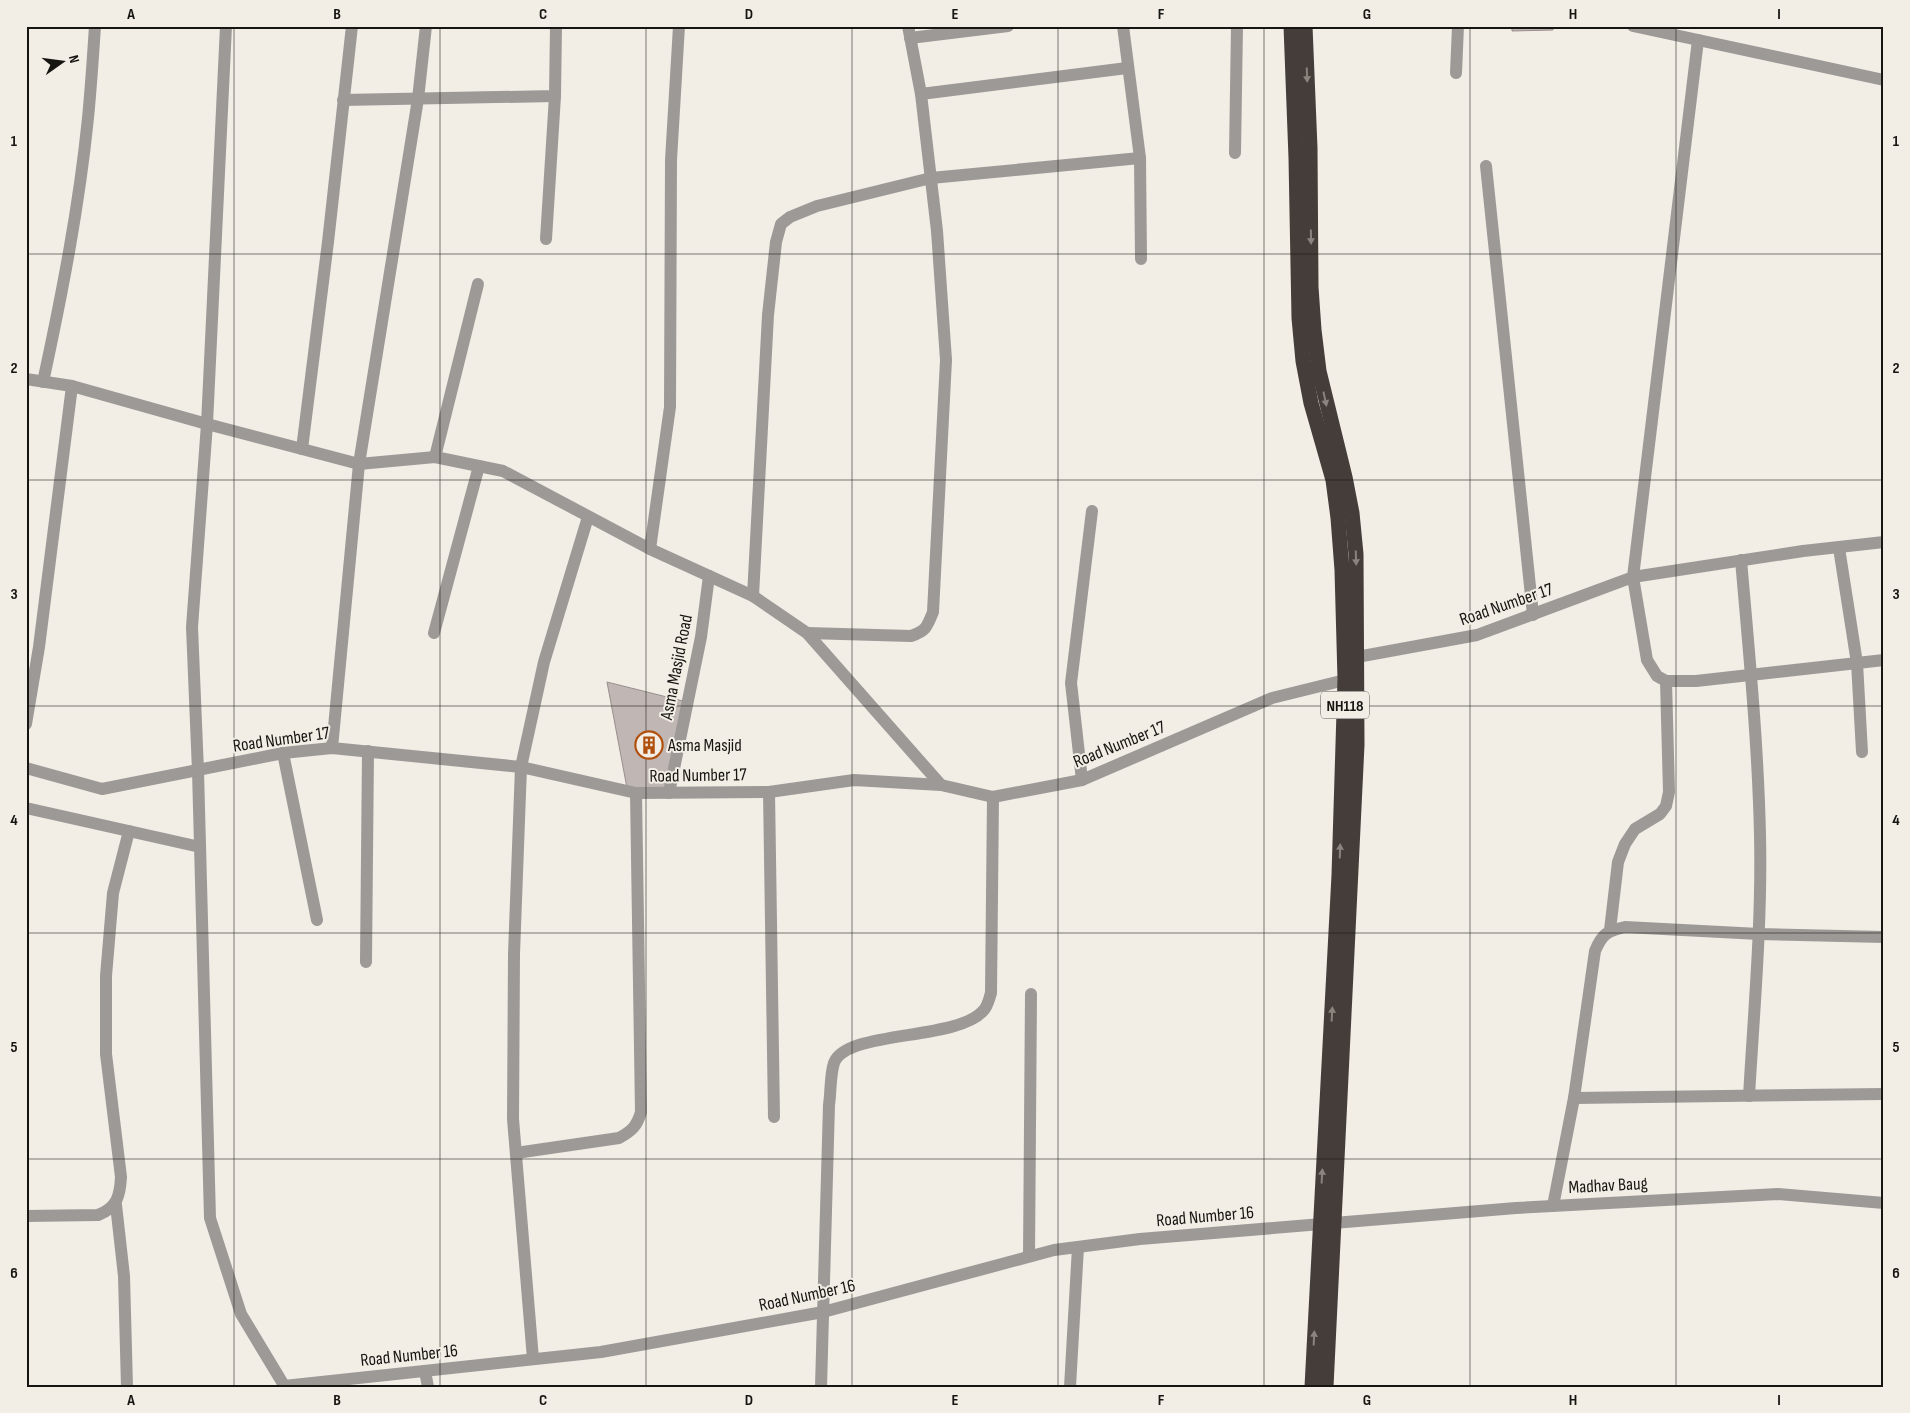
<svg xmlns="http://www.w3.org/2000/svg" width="1910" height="1413" font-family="'Sofia Sans Condensed',sans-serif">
<rect width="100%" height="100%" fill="#f2ede5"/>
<g fill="#c0b6b3" stroke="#998f8d">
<path d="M1512,26H1553V30L1512,31Z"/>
<path d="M607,682L687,702L670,792L627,788Z"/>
</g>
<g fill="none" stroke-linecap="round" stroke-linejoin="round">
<g stroke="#9d9997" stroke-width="12">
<path d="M226,26L207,424L192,627L198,771L210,1218L241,1314L285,1387"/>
<path d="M1123,26L1140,158L1141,259"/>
<path d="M1633,26L1884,80"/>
<path d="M910,38L1008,26"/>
<path d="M1698,40L1633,577L1803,551L1884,542"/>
<path d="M1456,73L1458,26"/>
<path d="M921,94L1127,68"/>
<path d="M343,100L555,96L556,26"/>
<path d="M1235,153L1237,26"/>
<path d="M1486,166L1533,615"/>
<path d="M546,239L555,96"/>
<path d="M26,379L72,386L207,424L359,464L435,457L503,471L650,549L753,596L807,633L941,785"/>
<path d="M43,382C62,294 79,207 88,118C91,87 93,57 95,26"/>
<path d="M302,449L328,242L352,26"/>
<path d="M435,457L478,284"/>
<path d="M1839,548L1857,663L1862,752"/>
<path d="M650,549L670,407L671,160L679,26"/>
<path d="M1741,560C1749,652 1758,744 1760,835C1762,922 1754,1009 1749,1096"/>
<path d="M753,596L768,315L776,242L781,224L790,217L817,206L931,178L1140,158"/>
<path d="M434,633L479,466"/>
<path d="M807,633L911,636C926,631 927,627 933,612L946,360L937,231L921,94L908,26"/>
<path d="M1357,657L1477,635L1633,577L1647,660L1657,676L1666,681H1696L1884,660"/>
<path d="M26,724L39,647L72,386"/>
<path d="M332,748L359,464L418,99L426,26"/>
<path d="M283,753L317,920"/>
<path d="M26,768L102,789L283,753L332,748L521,767L636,793L769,792L854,780L941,785L993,797L1082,780L1272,698L1353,678"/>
<path d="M1082,780L1071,683L1092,511"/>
<path d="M769,792L774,1117"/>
<path d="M669,793L701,637L709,576"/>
<path d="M26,808L200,847"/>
<path d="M1610,930L1618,862L1625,844L1635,829L1660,814L1666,806L1669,792L1666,681"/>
<path d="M366,962L368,751"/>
<path d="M1574,1098L1884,1094"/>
<path d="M516,1153L619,1138C632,1131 637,1126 641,1112L636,793"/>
<path d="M116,1205L124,1276L127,1387"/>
<path d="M1553,1206L1574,1098L1595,951C1602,934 1607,931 1625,927L1759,934L1884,937"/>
<path d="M26,1216L98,1215C117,1208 120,1196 121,1177L106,1054V976L113,893L129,831"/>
<path d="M1029,1256L1031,994"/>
<path d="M533,1359L513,1119L514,954L521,767L544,662L588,517"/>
<path d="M425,1371L428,1387"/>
<path d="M284,1386L601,1352L823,1312L1054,1250L1140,1239L1516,1208L1778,1194L1884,1203"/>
<path d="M821,1387L829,1105C831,1092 830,1075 834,1063C846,1030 956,1041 983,1011C988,1006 989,999 991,993L993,797"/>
<path d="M1070,1387L1078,1247"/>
</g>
<g stroke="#453d3a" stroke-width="15">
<path d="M1291,26L1296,158L1299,318L1303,361L1311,403L1333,480L1338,518L1342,570L1345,679L1339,875L1312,1387"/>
<path d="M1305,26L1310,148L1311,287L1314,330L1319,371L1345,477L1352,513L1356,554L1357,745L1326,1387"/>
</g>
</g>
<defs><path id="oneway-solid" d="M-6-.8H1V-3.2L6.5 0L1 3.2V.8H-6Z" transform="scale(1.25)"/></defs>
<g fill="#8a837e">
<use href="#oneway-solid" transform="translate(1307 75) rotate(88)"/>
<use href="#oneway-solid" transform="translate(1311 237) rotate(89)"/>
<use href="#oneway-solid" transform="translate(1325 399) rotate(78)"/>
<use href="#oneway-solid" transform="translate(1356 558) rotate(88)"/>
<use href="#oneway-solid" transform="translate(1340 851) rotate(-88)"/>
<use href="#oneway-solid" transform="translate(1332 1014) rotate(-87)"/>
<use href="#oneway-solid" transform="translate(1322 1176) rotate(-87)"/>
<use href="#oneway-solid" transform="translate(1314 1338) rotate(-87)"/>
</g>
<path fill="none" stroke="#171512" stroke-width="1" stroke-opacity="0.55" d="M234,26V1387M440,26V1387M646,26V1387M852,26V1387M1058,26V1387M1264,26V1387M1470,26V1387M1676,26V1387M26,254H1884M26,480H1884M26,706H1884M26,933H1884M26,1159H1884"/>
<defs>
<g id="building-ring" transform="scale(1.4375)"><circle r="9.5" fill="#f2ede5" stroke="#b1500d" stroke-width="1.5"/><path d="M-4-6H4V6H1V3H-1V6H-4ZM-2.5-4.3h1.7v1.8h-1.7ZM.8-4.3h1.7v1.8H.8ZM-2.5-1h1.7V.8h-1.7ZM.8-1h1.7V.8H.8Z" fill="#b1500d"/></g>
</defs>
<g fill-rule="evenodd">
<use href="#building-ring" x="649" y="745"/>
</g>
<g text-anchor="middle" stroke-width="4" stroke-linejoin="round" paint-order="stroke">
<rect fill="#f2ede5" stroke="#595651" stroke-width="1" x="1321" y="691.5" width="48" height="27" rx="4"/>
<g font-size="16" font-weight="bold" fill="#171512">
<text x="1345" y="711">NH118</text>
</g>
<g font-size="18" fill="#171512" stroke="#f2ede5">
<text transform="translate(1506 604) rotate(-19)" y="6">Road Number 17</text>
<text transform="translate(676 667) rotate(-79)" y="6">Asma Masjid Road</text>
<text transform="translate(281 739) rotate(-8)" y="6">Road Number 17</text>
<text transform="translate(1119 744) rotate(-22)" y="6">Road Number 17</text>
<text transform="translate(698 775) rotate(-1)" y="6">Road Number 17</text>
<text transform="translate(1608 1185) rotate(-3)" y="6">Madhav Baug</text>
<text transform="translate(1205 1216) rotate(-5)" y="6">Road Number 16</text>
<text transform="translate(807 1295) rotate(-12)" y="6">Road Number 16</text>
<text transform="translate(409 1355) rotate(-6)" y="6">Road Number 16</text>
</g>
<g font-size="18" fill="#171512" stroke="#f2ede5" text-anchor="start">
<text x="668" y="751">Asma Masjid</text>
</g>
</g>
<rect width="1910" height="1413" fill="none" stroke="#f2ede5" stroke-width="55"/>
<g transform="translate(62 62) rotate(76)" stroke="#f2ede5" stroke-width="4" paint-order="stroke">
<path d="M0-4L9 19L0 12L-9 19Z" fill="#171512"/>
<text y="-8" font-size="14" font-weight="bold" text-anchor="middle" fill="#171512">N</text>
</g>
<rect x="28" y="28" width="1854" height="1358" fill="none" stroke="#171512" stroke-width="2"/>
<g font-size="16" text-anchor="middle" font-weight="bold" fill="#171512">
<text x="131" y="19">A</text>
<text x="337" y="19">B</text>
<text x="543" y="19">C</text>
<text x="749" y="19">D</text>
<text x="955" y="19">E</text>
<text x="1161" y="19">F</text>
<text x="1367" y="19">G</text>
<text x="1573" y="19">H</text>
<text x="1779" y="19">I</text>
<text x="14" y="146">1</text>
<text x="1896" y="146">1</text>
<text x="14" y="373">2</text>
<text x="1896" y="373">2</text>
<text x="14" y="599">3</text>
<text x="1896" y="599">3</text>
<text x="14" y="825">4</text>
<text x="1896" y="825">4</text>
<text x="14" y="1052">5</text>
<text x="1896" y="1052">5</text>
<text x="14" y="1278">6</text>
<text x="1896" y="1278">6</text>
<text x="131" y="1405">A</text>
<text x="337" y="1405">B</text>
<text x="543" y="1405">C</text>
<text x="749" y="1405">D</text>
<text x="955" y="1405">E</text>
<text x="1161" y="1405">F</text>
<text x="1367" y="1405">G</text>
<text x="1573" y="1405">H</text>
<text x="1779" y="1405">I</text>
</g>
</svg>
